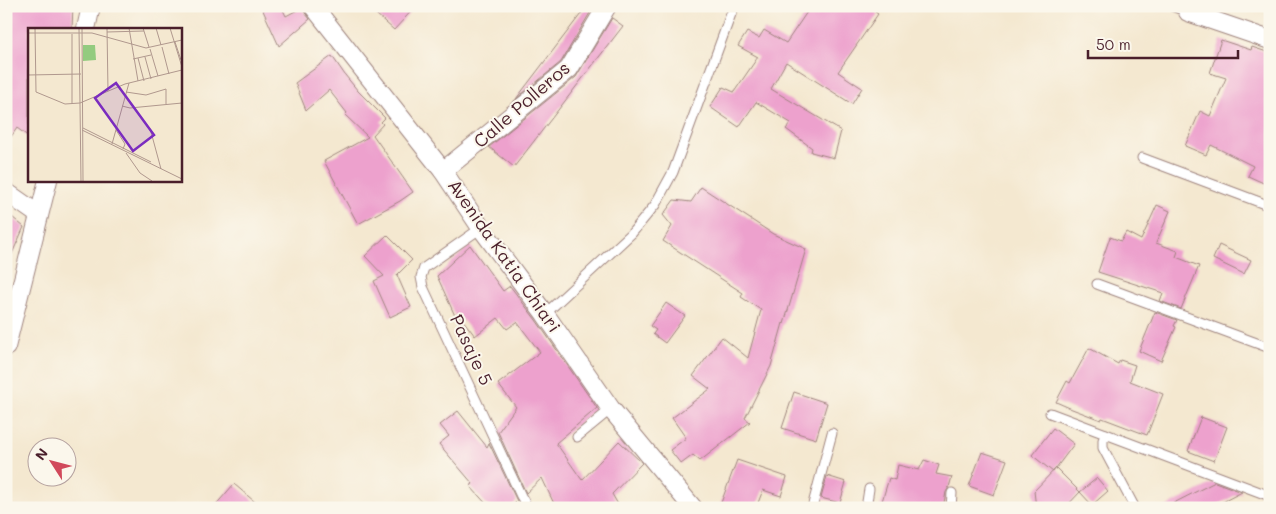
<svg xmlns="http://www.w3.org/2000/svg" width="1276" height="514" font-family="Mali,sans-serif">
<rect width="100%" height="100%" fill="#fbf7ec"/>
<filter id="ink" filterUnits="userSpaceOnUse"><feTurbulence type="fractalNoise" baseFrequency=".02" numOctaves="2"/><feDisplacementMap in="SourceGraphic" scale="10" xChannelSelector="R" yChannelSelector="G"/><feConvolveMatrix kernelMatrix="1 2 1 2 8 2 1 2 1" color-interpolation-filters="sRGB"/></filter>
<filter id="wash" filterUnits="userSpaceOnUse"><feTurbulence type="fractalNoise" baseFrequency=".0096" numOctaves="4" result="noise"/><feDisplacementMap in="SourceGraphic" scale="20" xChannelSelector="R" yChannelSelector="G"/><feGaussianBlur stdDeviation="1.12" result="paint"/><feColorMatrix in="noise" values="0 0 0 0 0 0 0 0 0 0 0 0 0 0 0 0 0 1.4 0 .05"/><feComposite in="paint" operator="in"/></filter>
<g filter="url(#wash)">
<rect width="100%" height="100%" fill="#f4e8d0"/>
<g id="blocks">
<g fill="#eda1cd">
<path d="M6,6H73L72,29H29V137L17,128L6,144Z"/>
<path d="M261,6H281L286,16L303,7L305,13L310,19L279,46Z"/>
<path d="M367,6H416L394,30Z"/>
<path d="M587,6H594L561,62L516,99Z"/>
<path d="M811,6H867L878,14L838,72L862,88L852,104L786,62L771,89L841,131L834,158L811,152L812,148L786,129L791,123L756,102L739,127L710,107L723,87L734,92L758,57L738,46L747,32L759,38L764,30L786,43Z"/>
<path d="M612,18L623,26L514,167L489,147L576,77Z"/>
<path d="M1221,40L1251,50L1252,47L1270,53V186L1248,176L1253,166L1211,145L1206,155L1185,146L1200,111L1210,116L1226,78L1210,73Z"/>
<path d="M332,56L345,75L358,91L385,118L381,122L383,124L373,135L413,192L400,201L358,224L324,161L368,137L345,115L347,113L329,90L306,110L295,83Z"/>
<path d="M701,187L773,234L806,249L784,324L783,323L771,366L745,418L750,422L700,461L693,455L681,464L670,450L686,438L672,418L710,389L693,376L722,337L748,358L761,310L741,297L743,293L663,241L672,226L663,215L674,200L691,202Z"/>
<path d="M1157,205L1170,211L1156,243L1178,251L1176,257L1199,266L1181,309L1160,301L1163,293L1098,272L1110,237L1121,241L1126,232L1141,240Z"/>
<path d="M6,212L24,227L6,267Z"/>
<path d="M387,235L412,260L397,275L411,307L390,317L374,281L384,276L365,256Z"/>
<path d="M470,245L503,291L510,286L536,320L597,408L556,443L582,480L619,441L642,463L612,494L620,508H556L542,478L526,493L498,432L516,407L498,384L540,352L517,322L507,329L498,318L475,336L459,315L456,318L437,276Z"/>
<path d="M1219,245L1251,260L1244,274L1213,259Z"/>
<path d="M666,303L685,316L665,343L653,334L656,330L650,326Z"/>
<path d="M1155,312L1177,320L1174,326L1176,327L1161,361L1139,351Z"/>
<path d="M1089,348L1118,364L1120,360L1135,365L1130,381L1163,394L1147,435L1102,418L1101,420L1072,409L1056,402L1067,381L1070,383Z"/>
<path d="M794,392L827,403L816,439L782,428Z"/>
<path d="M458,411L487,447L489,443L517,501L510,508H490L470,486L473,484L439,444L449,436L440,425Z"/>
<path d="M1201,417L1227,427L1214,461L1188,451Z"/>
<path d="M1053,428L1074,444L1053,472L1032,455Z"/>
<path d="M982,452L1007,460L994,495L969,486Z"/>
<path d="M737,460L787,477L781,496L763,490L756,508H719Z"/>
<path d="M924,460L939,465L936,474L952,477L949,487L946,492L943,508H880L889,478L895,480L898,465L919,470Z"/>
<path d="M1056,468L1080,492L1065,508H1036L1034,491Z"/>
<path d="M827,476L846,482L840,503L821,498Z"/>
<path d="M1097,478L1108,491L1092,505L1080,492Z"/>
<path d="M1215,482L1242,492L1211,508H1164Z"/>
<path d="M234,484L262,508H213Z"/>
</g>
</g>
</g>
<g filter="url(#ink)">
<use href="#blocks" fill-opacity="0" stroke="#9f847e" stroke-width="1"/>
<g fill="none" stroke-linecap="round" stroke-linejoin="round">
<g stroke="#9f847e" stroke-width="11">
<g id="lane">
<path d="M1172,6L1188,12"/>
<path d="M1142,158L1270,206"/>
<path d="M481,228L424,268L421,277L423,287L521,496L528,508"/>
<path d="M1097,284L1270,348"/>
<path d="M545,314L632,233L655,205L673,172L731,14L735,6"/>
<path d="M1050,413L1270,496"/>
<path d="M1106,434L1103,440V448L1135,508"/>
<path d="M577,437L611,409"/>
<path d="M812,508L832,433"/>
<path d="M866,508L869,489"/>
<path d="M951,508L952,493"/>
</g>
</g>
<g stroke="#9f847e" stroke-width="20">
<g id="street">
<path d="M313,6L443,171L481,228L545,314L611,409L693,508"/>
<path d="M1188,12L1270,40"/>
<path d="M86,29L91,6"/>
<path d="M443,171L569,69L607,6"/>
<path d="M6,192L39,215"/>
<path d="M6,347L48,180"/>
</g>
</g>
<use href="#lane" stroke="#fff" stroke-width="9"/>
<use href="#street" stroke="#fff" stroke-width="18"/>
</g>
</g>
<g text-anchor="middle" stroke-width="4" stroke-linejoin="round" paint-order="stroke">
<g font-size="18" fill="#4a1f2b" stroke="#fbf7ec">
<text transform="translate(522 105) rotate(-41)" y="6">Calle Polleros</text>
<text transform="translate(504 256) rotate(55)" y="6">Avenida Katia Chiari</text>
<text transform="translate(471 350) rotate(65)" y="6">Pasaje 5</text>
</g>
</g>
<g transform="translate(28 28)">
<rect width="154" height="154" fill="#f4e8d0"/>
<path d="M55,17H67L68,32L55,33Z" fill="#93cb7f"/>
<path fill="none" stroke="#b0988e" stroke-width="1" d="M7,0L8,64L37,76L52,75L97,56L154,42M51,0L53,153M54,0L55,153M79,0L80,63M101,0L110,53M115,0L121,19M128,0L133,17M142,0L154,39M79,4L116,3M0,5H64L118,20L154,12M44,6V76M147,14L153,32M134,19L141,46M122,21L130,48M117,29L123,51M110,30L116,53M105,31L123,27M0,47L53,46M98,64L118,67L138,61V76M94,78L102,80L154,75M55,100L123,134M54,102L154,151M88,102L97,116L95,121M123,104L133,141M84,116L101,55M98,125L112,145L124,153"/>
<path fill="#7b2cbf" fill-opacity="0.15" stroke="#7b2cbf" stroke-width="2.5" d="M88,55L126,107L105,123L67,70Z"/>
<rect width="154" height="154" fill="none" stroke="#4a1f2b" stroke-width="2.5"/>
</g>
<rect width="1276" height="514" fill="none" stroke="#fbf7ec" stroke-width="25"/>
<g transform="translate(52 462) rotate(306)"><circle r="24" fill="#fbf7ec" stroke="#b4a19f"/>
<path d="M0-4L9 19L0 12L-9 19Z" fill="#d1495b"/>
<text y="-8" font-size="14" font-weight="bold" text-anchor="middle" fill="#4a1f2b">N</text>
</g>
<path d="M1088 50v8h150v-8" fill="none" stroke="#4a1f2b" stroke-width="2.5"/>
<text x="1096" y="50" font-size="15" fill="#4a1f2b" stroke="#fbf7ec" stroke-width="4" paint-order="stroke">50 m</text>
</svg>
